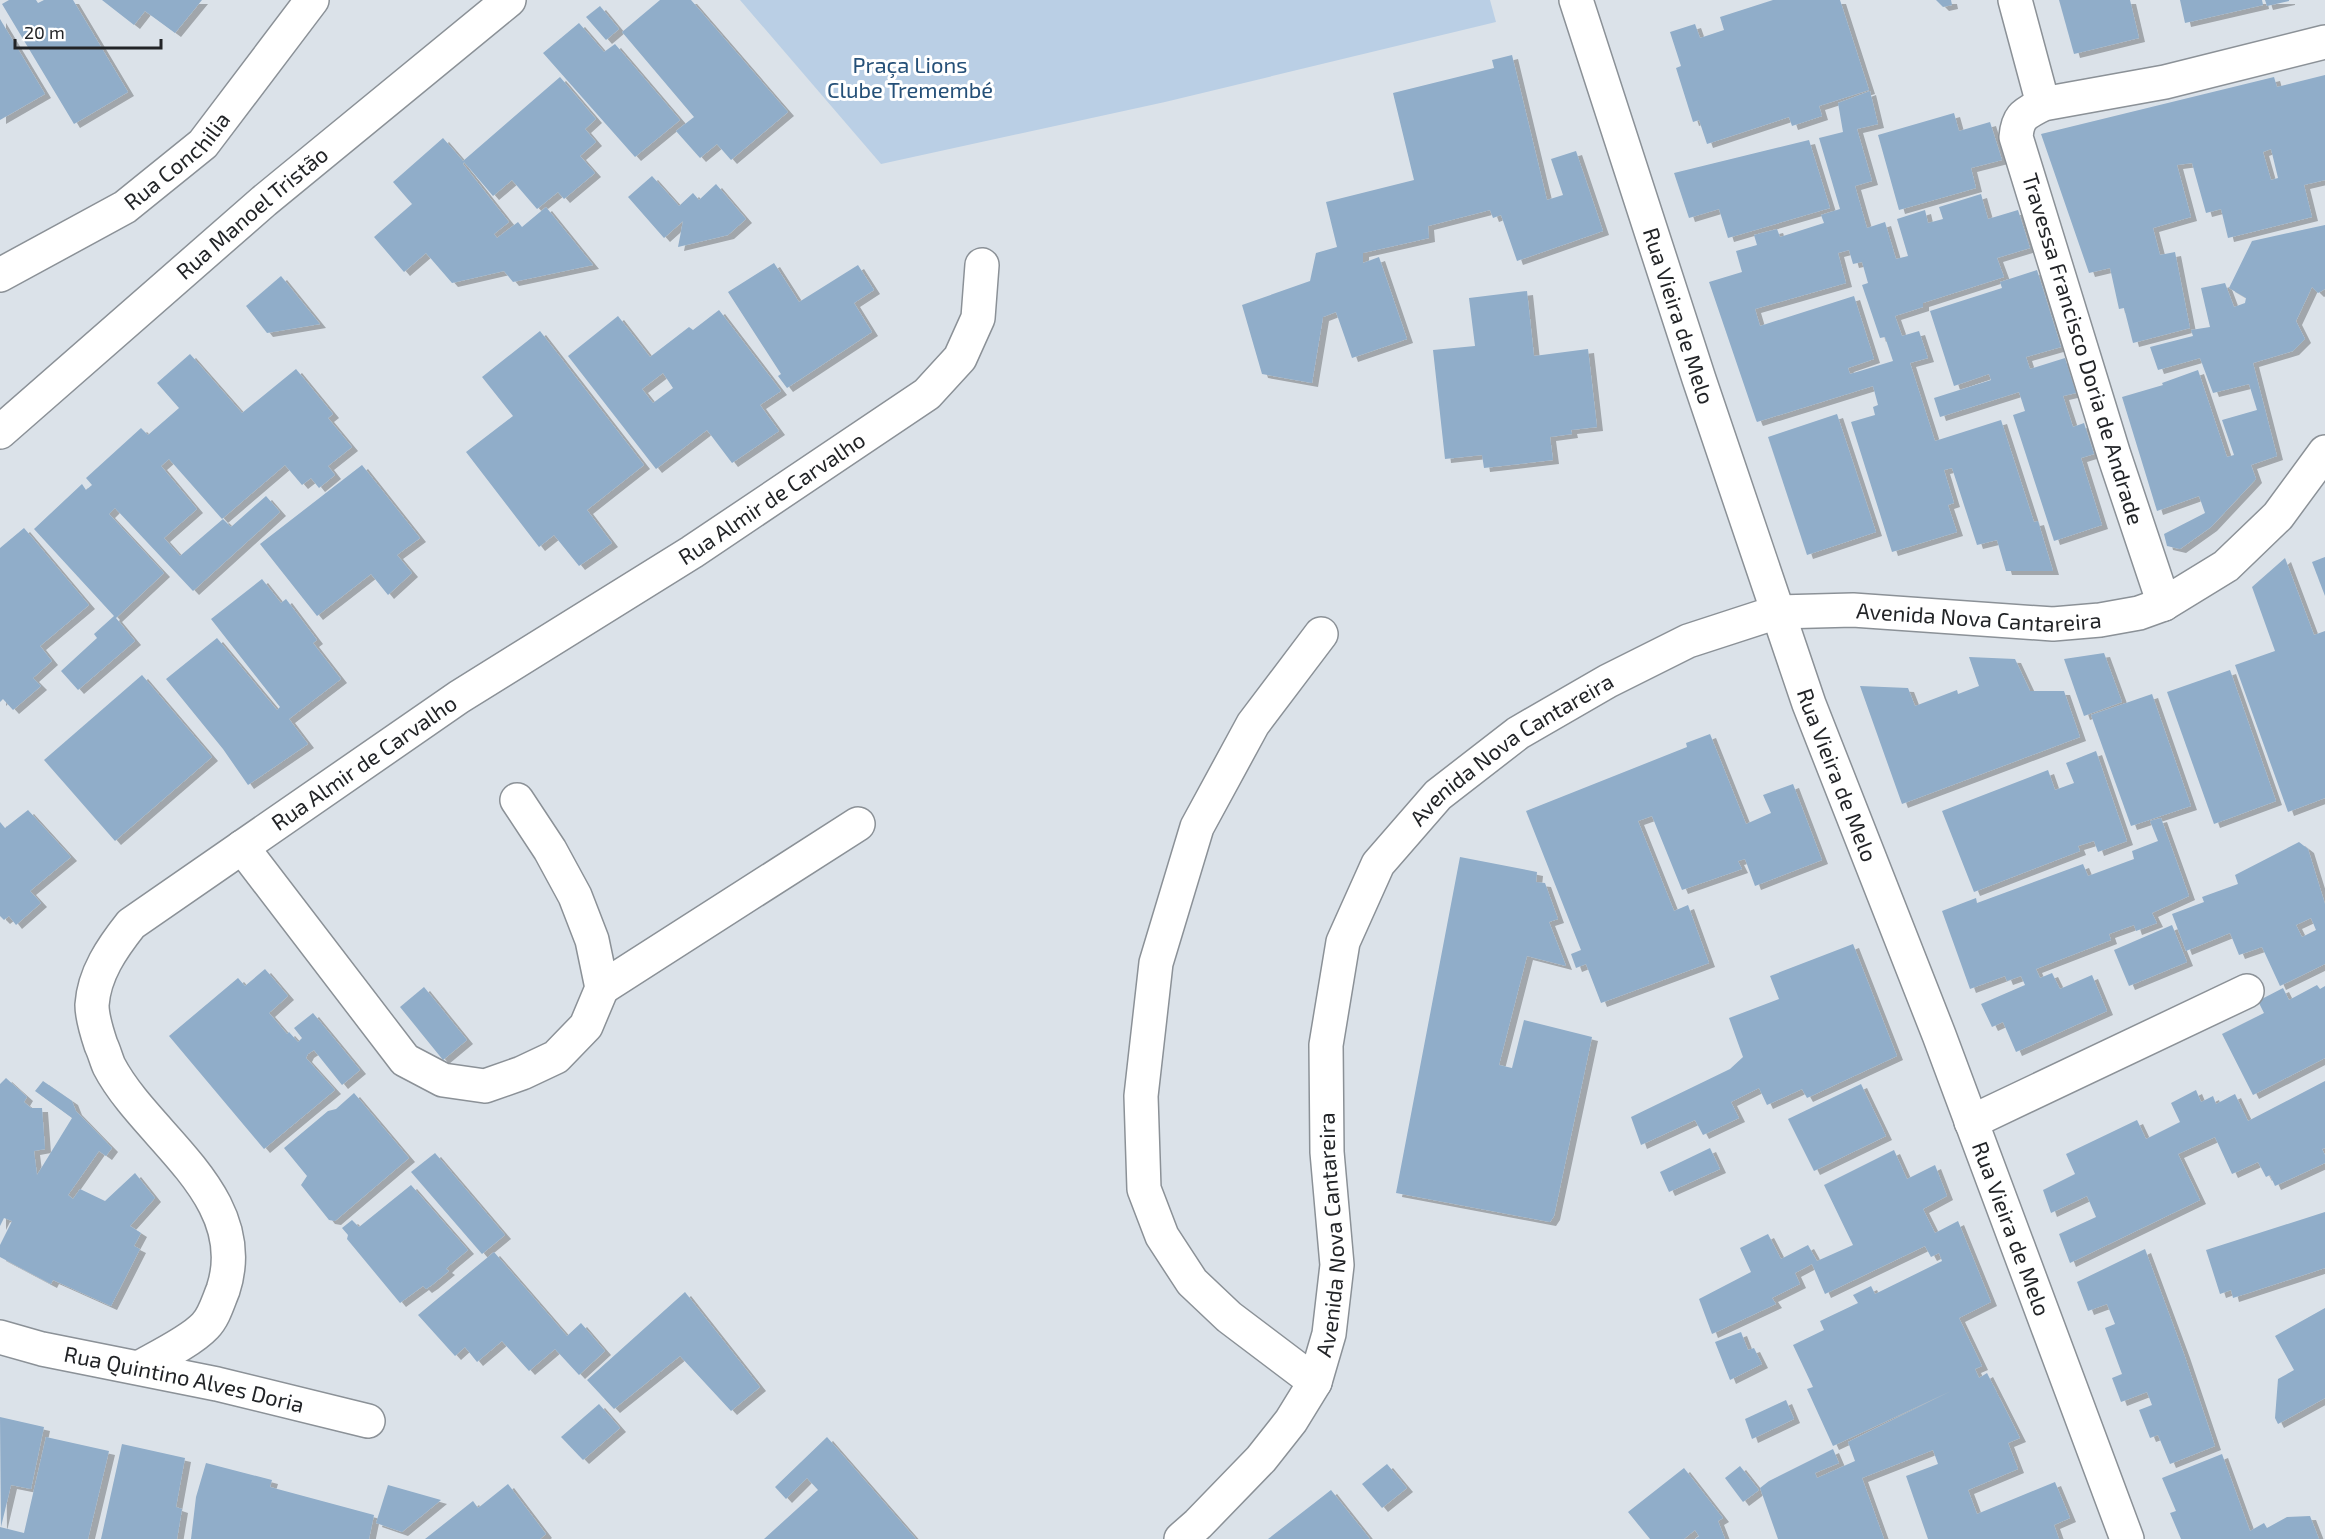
<svg xmlns="http://www.w3.org/2000/svg" width="2325" height="1539" font-family="'Exo 2',sans-serif">
<defs>
<filter id="shadow"><feDropShadow dx="6" dy="4" stdDeviation="0" flood-color="#0004"/></filter>
</defs>
<rect width="100%" height="100%" fill="#dbe2e9"/>
<path fill="#bacfe5" d="M740,0H1490L1496,22L1165,102L881,164Z"/>
<g fill="#90adc9" fill-rule="evenodd" filter="url(#shadow)">
<path d="M9,0H36L38,3L44,0H73L128,92L74,124L2,4Z"/>
<path d="M102,0H202L175,33L145,11L134,25Z"/>
<path d="M660,0H691L788,112L731,160L717,144L700,158L676,131L694,117L622,32Z"/>
<path d="M1773,0H1840L1869,90L1819,106L1822,116L1792,126L1789,117L1707,144L1699,120L1693,122L1676,68L1681,66L1670,32L1695,24L1700,38L1724,30L1720,17Z"/>
<path d="M1936,0H1951L1952,5L1943,7Z"/>
<path d="M2059,0H2130L2139,38L2074,54Z"/>
<path d="M2180,0H2262L2263,5L2185,23Z"/>
<path d="M2265,0H2289V1L2267,6Z"/>
<path d="M600,6L619,29L606,40L586,17Z"/>
<path d="M0,19L45,94L0,120Z"/>
<path d="M579,23L604,52L615,44L680,120L635,157L543,53Z"/>
<path d="M1512,55L1547,200L1563,195L1551,159L1576,151L1603,231L1517,261L1501,215L1493,218L1490,210L1428,226L1429,238L1363,253V263L1379,257L1407,339L1352,358L1336,312L1323,317L1312,383L1262,374L1242,305L1310,281L1316,253L1337,247L1326,202L1414,180L1393,93L1494,68L1492,60Z"/>
<path d="M2325,75V180L2304,185L2312,217L2228,238L2221,209L2206,213L2192,163L2177,165L2191,217L2153,228L2160,255L2175,252L2190,328L2133,343L2124,308L2119,309L2110,268L2089,273L2041,134L2274,77L2277,87ZM2271,149L2278,178L2271,180L2263,152Z"/>
<path d="M560,77L596,119L585,129L596,142L580,156L595,173L564,199L558,192L537,209L512,180L493,196L464,162L463,164L509,222L494,234L497,238L518,222L522,227L546,207L593,265L513,282L504,271L452,283L426,253L404,272L374,237L412,204L393,182L443,138L463,161Z"/>
<path d="M1870,91L1878,124L1857,129L1872,181L1855,186L1867,228L1885,222L1896,259L1908,256L1897,219L1925,210L1928,223L1943,219L1939,207L1981,194L1988,219L2018,210L2030,248L1997,258L2004,277L1923,303V307L1895,316L1902,336L1919,331L1928,358L1910,363L1935,441L2001,420L2034,522L2038,521L2053,571H2006L1997,540L1977,545L1952,468L1944,470L1954,503L1948,505L1957,532L1892,552L1851,422L1875,415L1873,407L1878,405L1873,386L1757,422L1756,420L1709,282L1742,272L1736,251L1757,245L1754,235L1777,229L1780,237L1824,223L1821,215L1840,209L1819,138L1843,132L1838,103ZM1849,250L1853,264L1862,262L1868,283L1862,285L1880,338L1885,337L1893,361L1850,374L1848,368L1874,359L1854,296L1760,326L1755,309L1846,283L1838,253Z"/>
<path d="M1954,113L1959,131L1990,122L2002,160L1971,168L1976,188L1899,210L1878,135Z"/>
<path d="M1809,140L1830,208L1728,238L1719,209L1689,218L1674,173Z"/>
<path d="M652,176L679,206L693,193L699,200L716,184L746,219L728,235L678,247L683,221L664,238L628,197Z"/>
<path d="M2325,225V289L2318,293L2312,287L2296,321L2305,339L2293,351L2253,363L2277,456L2251,465L2256,479L2211,527L2180,549L2167,546L2164,534L2205,513L2199,496L2157,511L2122,397L2163,385L2162,383L2198,370L2227,457L2234,455L2222,420L2257,410L2249,384L2213,393L2200,358L2158,370L2150,347L2193,336L2191,330L2210,327L2201,288L2225,283L2234,307L2245,303L2246,298L2229,288L2252,241Z"/>
<path d="M774,263L799,302L858,265L874,290L854,303L872,332L787,388L778,376L781,374L728,292Z"/>
<path d="M2037,270L2061,347L2026,357L2030,369L2065,358L2076,393L2063,396L2073,427L2084,423L2094,454L2081,458L2102,525L2054,541L2013,415L2025,411L2019,392L1940,417L1934,398L1991,380L1989,374L1954,386L1930,311L2002,288L2000,282Z"/>
<path d="M281,276L320,324L267,333L246,306Z"/>
<path d="M1527,291L1534,356L1588,349L1597,427L1571,430L1572,434L1550,437L1553,460L1484,468L1482,455L1445,459L1433,350L1475,346L1469,298Z"/>
<path d="M719,310L781,391L760,405L779,431L732,463L707,430L656,469L568,356L618,316L650,357L689,327L693,330ZM663,373L673,388L653,403L642,389Z"/>
<path d="M540,331L644,465L587,510L612,543L579,566L554,535L539,547L466,452L513,416L482,377Z"/>
<path d="M190,354L242,413L296,369L333,414L328,418L352,447L328,466L335,475L319,488L311,478L302,485L285,465L222,519L169,459L161,466L197,509L164,538L180,556L223,519L231,527L266,496L280,512L193,591L115,508L109,514L164,573L116,618L135,641L78,690L61,671L97,638L94,634L114,616L34,529L82,484L86,490L92,485L86,478L141,428L148,435L179,408L157,383Z"/>
<path d="M1837,414L1876,532L1807,555L1768,437Z"/>
<path d="M362,465L420,538L397,555L412,573L388,595L371,574L317,616L260,544Z"/>
<path d="M24,528L89,605L40,646L52,661L33,678L41,686L13,710L3,699L0,702V548Z"/>
<path d="M2325,557V596L2312,562Z"/>
<path d="M2285,558L2314,635L2325,631V798L2288,812L2235,665L2275,651L2252,587Z"/>
<path d="M262,579L281,603L286,599L317,640L313,643L341,679L289,719L308,744L248,785L223,749L166,679L217,638L277,710L280,707L211,619Z"/>
<path d="M2104,653L2122,702L2084,716L2064,659Z"/>
<path d="M1969,657L2015,659L2030,691H2064L2080,737L1902,804L1860,686L1908,688L1915,706L1957,690L1958,694L1979,686Z"/>
<path d="M2230,670L2276,801L2214,824L2167,692Z"/>
<path d="M142,675L212,757L115,841L44,760Z"/>
<path d="M2152,694L2191,806L2131,826L2091,715Z"/>
<path d="M1710,734L1746,824L1771,813L1763,795L1793,784L1822,860L1755,886L1745,859L1738,861L1742,869L1682,890L1652,816L1638,821L1674,911L1688,905L1709,963L1601,1003L1586,964L1576,968L1571,954L1581,950L1526,811L1687,747L1686,743Z"/>
<path d="M2096,751L2127,841L2098,852L2094,841L2078,846L2080,851L1974,892L1942,811L2048,770L2055,790L2074,783L2066,763Z"/>
<path d="M28,810L71,857L30,891L41,903L16,925L9,916L4,920L0,916V822L5,828Z"/>
<path d="M2161,818L2189,896L2152,913L2157,923L2136,931L2134,925L2109,934L2111,940L2036,969L2040,978L2052,973L2060,989L2092,975L2107,1011L2016,1052L2003,1022L1992,1027L1981,1004L2025,985L2021,976L2007,981L2005,976L1970,989L1942,911L1976,898L1977,903L2083,864L2088,876L2134,859L2132,851L2158,841L2150,821Z"/>
<path d="M2299,842L2308,849L2325,904V964L2280,986L2262,947L2239,955L2230,933L2186,951L2172,914L2204,902L2202,897L2238,884L2235,875ZM2311,918L2316,930L2302,937L2296,925Z"/>
<path d="M1460,857L1537,872L1536,882L1545,883L1558,919L1549,922L1566,966L1527,956L1499,1065L1512,1068L1524,1020L1592,1037L1554,1216L1550,1222L1396,1193Z"/>
<path d="M2172,925L2187,962L2129,986L2114,950Z"/>
<path d="M1853,944L1897,1056L1807,1098L1802,1089L1767,1105L1759,1088L1731,1102L1739,1118L1703,1135L1695,1120L1641,1145L1631,1117L1730,1069L1743,1057L1729,1018L1779,999L1770,976Z"/>
<path d="M265,969L288,996L269,1013L287,1034L289,1032L298,1042L302,1038L294,1028L313,1013L360,1070L342,1085L314,1050L308,1054L306,1058L335,1090L264,1149L169,1036L238,978L245,986Z"/>
<path d="M2317,985L2320,989L2325,986V1058L2253,1095L2222,1034L2264,1013L2258,1001L2283,988L2289,1000Z"/>
<path d="M424,987L467,1040L443,1060L400,1007Z"/>
<path d="M6,1078L27,1097L24,1102L31,1108H42L45,1149L34,1151L37,1175L72,1118L35,1091L43,1081L72,1101L76,1111L112,1148L106,1156L99,1151L68,1195L73,1199L80,1189L105,1201L135,1173L155,1198L130,1226L141,1233L134,1246L140,1249L111,1306L53,1280L51,1284L0,1257V1245L12,1221L4,1218L0,1226V1084Z"/>
<path d="M2325,1081V1148L2322,1149L2325,1155V1163L2275,1186L2270,1175L2266,1177L2258,1162L2232,1174L2215,1137L2178,1154L2200,1200L2070,1263L2059,1234L2096,1217L2087,1196L2051,1213L2043,1190L2075,1174L2066,1154L2137,1120L2146,1139L2180,1122L2171,1103L2196,1090L2201,1102L2213,1096L2216,1104L2235,1094L2248,1121Z"/>
<path d="M1861,1084L1886,1136L1814,1171L1788,1119Z"/>
<path d="M354,1093L409,1158L335,1221L329,1220L301,1185L307,1176L284,1148L328,1111L336,1109Z"/>
<path d="M1710,1148L1720,1169L1669,1192L1660,1172Z"/>
<path d="M1894,1150L1907,1179L1935,1165L1947,1196L1923,1209L1935,1233L1958,1221L1991,1302L1959,1318L1982,1366L1975,1369L1979,1378L1987,1373L2020,1438L2008,1443L2018,1469L1968,1490L1977,1514L2055,1482L2070,1518L2054,1525L2059,1539H1928L1906,1476L1938,1464L1933,1450L1862,1478L1884,1539H1778L1760,1488L1769,1481L1833,1449L1839,1463L1815,1473L1817,1478L1855,1461L1848,1442L1951,1391L1833,1446L1807,1389L1813,1387L1793,1345L1824,1330L1820,1321L1858,1303L1853,1295L1871,1286L1875,1294L1942,1261L1939,1253L1931,1257L1925,1246L1825,1294L1812,1264L1795,1273L1800,1284L1772,1298L1776,1304L1712,1334L1699,1299L1751,1272L1740,1248L1768,1234L1781,1259L1808,1245L1817,1261L1853,1245L1824,1185Z"/>
<path d="M435,1153L505,1235L482,1254L411,1172Z"/>
<path d="M411,1185L468,1250L450,1265L446,1269L449,1271L432,1285L426,1289L423,1286L400,1303L347,1239L348,1235L342,1228L352,1220L359,1227Z"/>
<path d="M2325,1212V1268L2233,1298L2231,1290L2220,1294L2206,1250Z"/>
<path d="M2145,1249L2184,1354L2215,1446L2170,1464L2158,1435L2150,1438L2139,1410L2152,1405L2147,1392L2121,1402L2112,1378L2122,1374L2105,1328L2115,1324L2107,1304L2088,1311L2077,1282Z"/>
<path d="M494,1252L567,1336L581,1323L605,1351L579,1375L555,1349L529,1371L502,1341L477,1362L465,1347L455,1356L418,1315Z"/>
<path d="M685,1292L760,1387L731,1411L680,1356L614,1409L587,1380Z"/>
<path d="M2325,1308V1398L2278,1424L2275,1418L2278,1379L2294,1370L2275,1336Z"/>
<path d="M1741,1332L1748,1350L1754,1348L1762,1364L1730,1380L1715,1342Z"/>
<path d="M1786,1400L1794,1419L1752,1439L1745,1419Z"/>
<path d="M599,1404L620,1428L583,1460L561,1437Z"/>
<path d="M0,1417L44,1427L31,1489L11,1485L1,1527Z"/>
<path d="M46,1437L109,1451L88,1539H0V1527L24,1533Z"/>
<path d="M827,1437L916,1539H764L818,1490L807,1478L786,1499L775,1487Z"/>
<path d="M122,1444L185,1458L176,1507L182,1509L177,1539H101Z"/>
<path d="M2222,1454L2250,1531L2264,1523L2267,1528L2287,1517L2310,1516L2319,1539H2181L2170,1513L2176,1511L2162,1478Z"/>
<path d="M206,1463L272,1480L270,1487L374,1515L369,1539H191L196,1497Z"/>
<path d="M1387,1464L1407,1488L1382,1508L1362,1484Z"/>
<path d="M1740,1466L1759,1490L1743,1502L1725,1478Z"/>
<path d="M1684,1468L1723,1518L1718,1521L1725,1539H1695L1699,1536L1695,1530L1684,1539H1650L1628,1512Z"/>
<path d="M508,1484L546,1534L540,1539H425L473,1501L478,1508Z"/>
<path d="M388,1485L441,1500L402,1532L376,1523Z"/>
<path d="M1331,1490L1370,1539H1268Z"/>
</g>
<g fill="none" stroke-linecap="round" stroke-linejoin="round">
<g stroke="#8b9197" stroke-width="36">
<g id="minor">
<path id="s1" d="M1576,0L1699,379L1809,704L1939,1035L2127,1539"/>
<path d="M2015,0L2043,104"/>
<path id="s2" d="M0,275L125,207L203,144L312,0"/>
<path id="s3" d="M0,432L264,201L509,0"/>
<path d="M2164,604L2114,455L2016,137C2018,115 2025,114 2043,104L2165,82L2325,42"/>
<path d="M242,847L405,1060L443,1080L485,1086L522,1073L556,1057L586,1026L602,988L592,940L575,896L550,850L517,800"/>
<path d="M602,988L858,824"/>
<path d="M1971,1122L2247,991"/>
<path id="s4" d="M0,1337L42,1349L217,1384L368,1421"/>
<path id="s5" d="M140,1367C158,1357 191,1341 205,1326C214,1317 218,1302 223,1290C254,1196 146,1137 109,1066C106,1059 104,1051 101,1045C97,1033 92,1018 92,1005C94,974 112,948 131,924L459,697L692,552L927,394L960,358L978,318L982,265"/>
<path d="M1315,1382L1229,1317L1192,1282L1162,1236L1144,1189L1141,1096L1156,963L1197,827L1253,724L1321,634"/>
<path id="s6" d="M1181,1539L1198,1524L1261,1459L1291,1421L1315,1382L1329,1334L1337,1265L1327,1152L1326,1045L1343,942L1378,864L1438,795L1518,733L1608,681L1688,641L1777,612L1853,610L2053,624L2100,620L2139,613L2164,604L2226,566L2278,516L2325,452"/>
</g>
</g>
<use href="#minor" stroke="#fff" stroke-width="33"/>
</g>
<g text-anchor="middle" stroke-width="6" stroke-linejoin="round" paint-order="stroke">
<g font-size="22" fill="#255078" stroke="#fff">
<text x="910" y="73">Praça Lions<tspan x="910" dy="25">Clube Tremembé</tspan></text>
</g>
<g font-size="22" fill="#222427" stroke="#fff">
<text dy="8" stroke="none"><textPath href="#s2" startOffset="212">Rua Conchilia</textPath></text>
<text dy="8" stroke="none"><textPath href="#s3" startOffset="334">Rua Manoel Tristão</textPath></text>
<text dy="8" stroke="none"><textPath href="#s1" startOffset="332">Rua Vieira de Melo</textPath></text>
<text transform="translate(2083 349) rotate(73)" y="8">Travessa Francisco Doria de Andrade</text>
<text dy="8" stroke="none"><textPath href="#s5" startOffset="1305">Rua Almir de Carvalho</textPath></text>
<text dy="8" stroke="none"><textPath href="#s6" startOffset="1419">Avenida Nova Cantareira</textPath></text>
<text dy="8" stroke="none"><textPath href="#s6" startOffset="915">Avenida Nova Cantareira</textPath></text>
<text dy="8" stroke="none"><textPath href="#s5" startOffset="819">Rua Almir de Carvalho</textPath></text>
<text dy="8" stroke="none"><textPath href="#s1" startOffset="818">Rua Vieira de Melo</textPath></text>
<text dy="8" stroke="none"><textPath href="#s1" startOffset="1304">Rua Vieira de Melo</textPath></text>
<text dy="8" stroke="none"><textPath href="#s6" startOffset="357">Avenida Nova Cantareira</textPath></text>
<text dy="8" stroke="none"><textPath href="#s4" startOffset="189">Rua Quintino Alves Doria</textPath></text>
</g>
</g>
<path d="M15 39v9h146v-9" fill="none" stroke="#222427" stroke-width="3"/>
<text x="24" y="39" font-size="18" fill="#222427" stroke="#ffffff" stroke-width="4.5" paint-order="stroke">20 m</text>
</svg>
